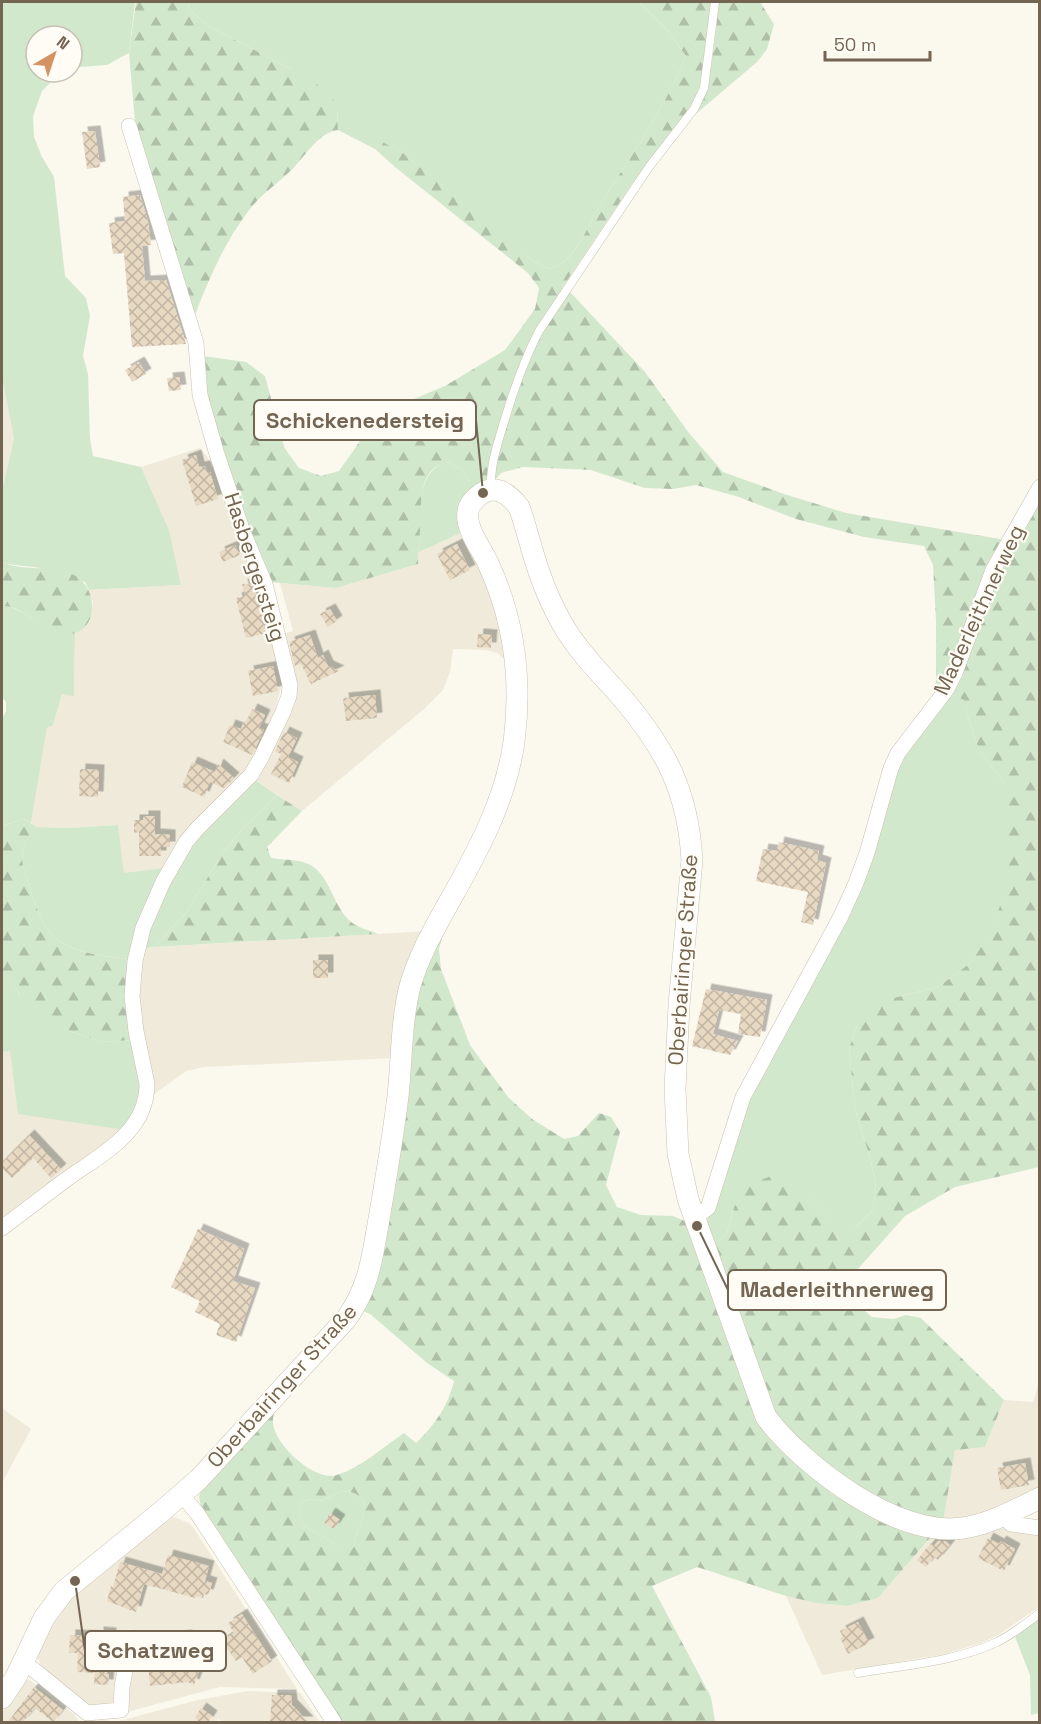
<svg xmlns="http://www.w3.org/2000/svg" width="1041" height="1724" font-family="'Space Grotesk',sans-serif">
<defs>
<pattern id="forest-firs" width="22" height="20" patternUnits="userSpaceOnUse" patternTransform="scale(1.5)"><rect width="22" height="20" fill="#d2e8cd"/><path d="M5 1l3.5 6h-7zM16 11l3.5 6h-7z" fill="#afc0a9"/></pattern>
<pattern id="building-cross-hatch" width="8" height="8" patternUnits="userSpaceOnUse" patternTransform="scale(1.5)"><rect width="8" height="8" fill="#e8d9c3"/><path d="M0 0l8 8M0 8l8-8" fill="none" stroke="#c1b4a1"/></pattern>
<filter id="shadow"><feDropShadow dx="5.5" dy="-5.5" stdDeviation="0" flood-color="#0004"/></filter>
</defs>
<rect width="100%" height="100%" fill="#fbf8ee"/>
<g fill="#efeada">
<path d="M2,377L14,439L2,491Z"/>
<path d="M200,448L217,469L259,583L282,676L281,687L276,707L267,732L246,770L165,868L124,874L118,825L67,828L37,827L31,823L47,728L53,724L62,694L74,695L75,633L88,624L93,603L89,590L181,585L169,530L141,467Z"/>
<path d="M465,531L499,607L505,660L497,653L486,650L453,649L450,672L443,690L424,709L302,811L255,780L285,720L283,634L293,631L280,583L336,588L418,564L419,552Z"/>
<path d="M428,931L394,1058L204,1067L186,1071L150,1097L139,1023L141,948Z"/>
<path d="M10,1050L125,1130L2,1223V1052Z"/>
<path d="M1039,1382V1494L1005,1510L943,1523L955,1450L985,1447L1004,1400L1033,1402Z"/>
<path d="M2,1408L31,1429L2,1483Z"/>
<path d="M174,1517L189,1523L195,1530L297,1689L220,1687L127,1712L130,1664L139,1632L129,1629L123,1651L114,1701L109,1705H86L41,1669L42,1667L36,1655L62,1605L168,1518Z"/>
<path d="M991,1528L1039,1531V1607L1000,1634L981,1643L945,1654L822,1675L786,1596L816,1603L847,1606L878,1598L932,1536Z"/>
<path d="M26,1680L31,1681L75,1715L79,1722H2V1713L22,1683Z"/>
<path d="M248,1691L300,1693L320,1722H223L218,1719L216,1722H97L100,1719L115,1722L198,1700Z"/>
</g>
<g fill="#d2e8cd">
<path d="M2,2H135L129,53L107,65L80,67L72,69V36H36V72H64L60,73L42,91L33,116L34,137L42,157L54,177L65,276L86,298L90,316L83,356L88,374L90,439L93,456L141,467L169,530L181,585L89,590L85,582L41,568L7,564L2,562V491L14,439L2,377Z"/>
<path d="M189,2H639L668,31L686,56C665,108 633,152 604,199C592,218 581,246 565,261C561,265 554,267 549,269L533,261L505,239L399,150L382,143L375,149L338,130L337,110L291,69L210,27L188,9Z"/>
<path d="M448,462L462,470L474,489L465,531L419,552C420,523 413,470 448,462Z"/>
<path d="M5,605C30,612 48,634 75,633L74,696L62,694L53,725L47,728L31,823L24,819L2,826V719L6,711V702L2,697V606Z"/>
<path d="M948,693L964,699L969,721L979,750L1004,783V894L992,932L969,964L938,987L893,998L857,1025L849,1049L855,1109L871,1161L876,1187L873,1210L858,1225L842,1232L812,1197L734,1207L727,1233L712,1247L703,1226L713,1211L735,1128L833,939L902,755Z"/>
<path d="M255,780L277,795L243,828L222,854L186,913L155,947L141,948L180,857Z"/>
<path d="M118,825L124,873L165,868L131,959C110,957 87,955 68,946C44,935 37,909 29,886C26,875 20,863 23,850C25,841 31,834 37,827L67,828Z"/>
<path d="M2,972L11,978L19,994L66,1030L103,1042L132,1040L140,1069L142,1102L125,1130L18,1114L10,1051L2,1052Z"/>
<path d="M348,1491L356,1494L363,1500C368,1517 356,1529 354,1545L347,1551C338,1548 333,1543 326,1538C311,1530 293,1525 301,1503L308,1499L320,1501L340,1492Z"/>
<path d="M1039,1618V1713L1031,1715L1030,1675L1015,1637Z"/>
</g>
<g fill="url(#forest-firs)" fill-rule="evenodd">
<path d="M136,2H189L188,9L210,27L291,69L331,93L337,110L338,130C319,133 309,151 296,165C283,180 262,193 250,209C224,242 208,281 193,320L135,122L129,53Z"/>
<path d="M639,2H711L704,68L697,97L688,112L634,181L562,288L570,292L645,372L689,433L723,472L784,494L846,513L1012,541L1039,495V1167L955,1187L905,1216L857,1270L852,1287L860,1307L872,1317L893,1319L906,1315L921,1318L1004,1400L985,1447L955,1450L943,1523L878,1598L847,1606L816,1603L786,1596L697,1567L652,1586L711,1697L715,1722H343L331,1708L201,1507L199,1497L201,1487L281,1398C277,1406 272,1415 273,1424C276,1446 315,1482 337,1475C362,1467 383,1447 404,1433L416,1443C435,1425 448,1406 454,1381L427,1363L370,1314L361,1310L411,1002L448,916L439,949L441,969L470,1045L508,1097L532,1119L564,1139L578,1136L599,1113L611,1117L620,1132L606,1185L617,1207L641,1215L673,1216L692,1224L712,1247L727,1233L734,1207L751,1184L771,1176L791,1177L812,1197L842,1231L858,1225L873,1210L876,1187L871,1161L855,1109L849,1049L857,1025L871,1010L893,998L938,987L969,964L992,931L1004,893V783L979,750L969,721L964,700L936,687V621L933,565L924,546L864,537L796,519L739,497L696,485L673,489L645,488L591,470L523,467L501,473L495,480L474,489L462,470L448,462C419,469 422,497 420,521C420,535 419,549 418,564L336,588L269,582L252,542L205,394L203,356L246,362L265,376L284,447L299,468L321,476L339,471L360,441L382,416L409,401L445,386L505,350L535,309L539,288L528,273L395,167L375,149L382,142L399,150L533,261L549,269C554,267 561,265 565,261C581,246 592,218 604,199C633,152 665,108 686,56L668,31ZM348,1491L356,1494L363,1500C368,1517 356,1529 354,1545L347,1550C338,1548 333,1543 326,1538C311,1530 293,1525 301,1503L308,1499L320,1501L340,1492Z"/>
<path d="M719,2H760L774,24L767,49L757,62L697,113C714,75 714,41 719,2Z"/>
<path d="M2,562C23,572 52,564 74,575C102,590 97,638 64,634C43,630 20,604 2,606Z"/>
<path d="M277,795L302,811L267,847L271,858C281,860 293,859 303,862C330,870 331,903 349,920C355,927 369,930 378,934L155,947L186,913L222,854L243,828Z"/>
<path d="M24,819L37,827C31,834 25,841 23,850C20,863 26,875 29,886C37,909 44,935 68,946C87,955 110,957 131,959L132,1040L103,1042L42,1022L27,1008L11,979L2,972V826Z"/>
</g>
<g fill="url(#building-cross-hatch)" filter="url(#shadow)">
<path d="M95,131L100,167L87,169L82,132Z"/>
<path d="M140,195L148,222L151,245L142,246L145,281L166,280L186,344L132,347L124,253L113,254L109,223L125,221L123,197Z"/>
<path d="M139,362L146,374L132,382L125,370Z"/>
<path d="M179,377L181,390L169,391L167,378Z"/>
<path d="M196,455L199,467L205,466L207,472H210L218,499L196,506L182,460Z"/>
<path d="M457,544L470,570L450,580L437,554Z"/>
<path d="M235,545L240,555L223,562L219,552Z"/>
<path d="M242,584L255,585L266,633L246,638L236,598L245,596Z"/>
<path d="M330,609L337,621L328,627L320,614Z"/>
<path d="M478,634L492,635L491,648L477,647Z"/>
<path d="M310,635L318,658L323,655L328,666L339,671L311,684L301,664L295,666L289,642Z"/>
<path d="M273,666L278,691L253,696L248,671Z"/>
<path d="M375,695L377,718L346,721L343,698Z"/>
<path d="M252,709L265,715L259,728L264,730L252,755L223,742L230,725L241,729L244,721L246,722Z"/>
<path d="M284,732L297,738L288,757L298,762L289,783L271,774L281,754L275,751Z"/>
<path d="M192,762L215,772L218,764L234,778L224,788L210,782L204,797L182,787Z"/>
<path d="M80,769L99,770L98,797L79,796Z"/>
<path d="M143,816H155V834L170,835V847H161V856H139V832L134,833V820H143Z"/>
<path d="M779,842L819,851L817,860L826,863L813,925L801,922L808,892L756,881L763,849L777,851Z"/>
<rect x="313" y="960" width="15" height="18"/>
<path d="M706,989L767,1000L760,1037L738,1034L741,1014L719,1010L713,1034L738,1041L730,1055L692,1046Z"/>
<path d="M29,1135L61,1169L51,1178L33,1158L12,1178L2,1168V1162Z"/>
<path d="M198,1229L244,1249L233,1281L255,1288L236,1342L216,1335L220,1324L195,1312L200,1301L171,1287Z"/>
<path d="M1025,1463L1029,1485L1001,1490L997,1468Z"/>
<path d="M330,1513L340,1520L334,1529L324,1523Z"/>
<path d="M988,1538L999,1544L1001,1541L1015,1549L1004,1571L978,1558Z"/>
<path d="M938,1541H945L950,1545L938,1560L934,1557L926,1567L917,1560L931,1543L934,1546Z"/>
<path d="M168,1555L209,1566L205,1581L212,1583L208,1595L204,1594L203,1598L196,1596L195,1598L144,1584L136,1612L107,1601L111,1586L113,1587L120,1562L162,1574Z"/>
<path d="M242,1614L272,1661L253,1674L242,1657L236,1661L222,1641L234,1633L228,1623Z"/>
<path d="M858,1622L869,1643L848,1654L840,1638L843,1637L840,1631Z"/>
<path d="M98,1632L111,1633L107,1674H109L108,1685L94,1684L95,1673L77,1672L78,1653H69L70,1635L98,1636Z"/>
<path d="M187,1635L190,1664L200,1669L194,1685L188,1682L150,1686L148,1662H155L153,1640Z"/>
<path d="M34,1687L63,1710L53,1722L35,1708L23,1722H8Z"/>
<path d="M272,1695H291L292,1705L308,1722H270Z"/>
<path d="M201,1708L212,1716L208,1722H199L195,1717Z"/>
</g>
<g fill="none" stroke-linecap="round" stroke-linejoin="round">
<g stroke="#cac1b1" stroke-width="9">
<g id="lane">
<path d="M491,488C490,465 498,442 505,419C514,389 524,360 539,331L649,167L694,109L704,88L715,2"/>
<path d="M858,1673C905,1665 954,1662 997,1642C1013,1634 1026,1624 1040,1613"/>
</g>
</g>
<g stroke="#cac1b1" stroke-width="16">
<g id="street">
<path d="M693,1216L701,1213L708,1208L743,1097L841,916L856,883L867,853L891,768L898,753L947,689L955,673L993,570L1040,487"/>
<path d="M2,1228C22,1213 43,1197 64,1181C98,1156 147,1134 147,1084L136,1031L132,996L135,961L143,928L163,882L186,842L197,829L251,775L261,758L283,712L289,696L290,685L265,584L243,532L216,451L200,395L196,343L129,126"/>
<path d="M182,1495L197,1513L334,1722"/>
<path d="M1003,1516L1011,1524L1040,1528"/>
<path d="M23,1661L87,1713L121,1710L122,1687L131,1639"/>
</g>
</g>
<g stroke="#cdc2b0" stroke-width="22">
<path id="secondary" d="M2,1698L16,1677L44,1618L64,1591L161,1512L199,1479L347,1318C370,1285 372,1257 379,1219C386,1178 393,1137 398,1096C402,1059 401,1022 410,986C419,954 437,924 453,895C480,847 506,798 514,742C522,681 514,619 488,563C481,548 465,528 468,512C468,506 473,501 477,497C494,482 508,493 519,507C524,520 527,533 531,546C539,575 550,604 566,630C582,656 604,677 624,700C667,751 688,793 692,860L679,1005L675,1089L678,1154L688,1199L766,1417C803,1466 897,1538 963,1528C990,1524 1015,1510 1040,1498"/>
</g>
<use href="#lane" stroke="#fff" stroke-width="8"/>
<use href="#street" stroke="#fff" stroke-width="15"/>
<use href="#secondary" stroke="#fff" stroke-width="21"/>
</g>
<g text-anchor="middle" stroke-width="4.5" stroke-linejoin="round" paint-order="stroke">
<g font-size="21" fill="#746552" stroke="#fefcf4">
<text transform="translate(255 567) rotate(72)" y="7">Hasbergersteig</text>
<text transform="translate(979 610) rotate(-65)" y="7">Maderleithnerweg</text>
<text transform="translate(683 960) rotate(-86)" y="7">Oberbairinger Straße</text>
<text transform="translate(282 1386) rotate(-48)" y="7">Oberbairinger Straße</text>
</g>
</g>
<path fill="none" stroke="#746552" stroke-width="2" d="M483 493L476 420M697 1226L728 1290M75 1581L85 1651"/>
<g fill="#746552" stroke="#fefcf4" stroke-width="2">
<circle cx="483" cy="493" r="6"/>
<circle cx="697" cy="1226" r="6"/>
<circle cx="75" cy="1581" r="6"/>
</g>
<g fill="#fefcf4" stroke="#746552" stroke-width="2">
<rect x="254" y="400" width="222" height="40" rx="6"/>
<rect x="728" y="1270" width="218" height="40" rx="6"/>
<rect x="85" y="1631" width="141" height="40" rx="6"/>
</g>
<g font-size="22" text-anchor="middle" font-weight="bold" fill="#746552">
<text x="365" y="428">Schickenedersteig</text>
<text x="837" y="1297">Maderleithnerweg</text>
<text x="156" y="1658">Schatzweg</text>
</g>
<rect width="1041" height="1724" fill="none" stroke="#746552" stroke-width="6"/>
<g transform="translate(54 54) rotate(39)"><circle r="28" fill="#fefcf4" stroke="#c7c0b3" stroke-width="1.5"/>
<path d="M0-4.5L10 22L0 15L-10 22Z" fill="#d59363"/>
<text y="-9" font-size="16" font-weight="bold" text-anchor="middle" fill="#746552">N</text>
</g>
<path d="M825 51v9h105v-9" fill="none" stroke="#746552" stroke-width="3"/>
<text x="834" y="51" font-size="18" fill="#746552" stroke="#fefcf4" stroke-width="4.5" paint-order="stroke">50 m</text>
</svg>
